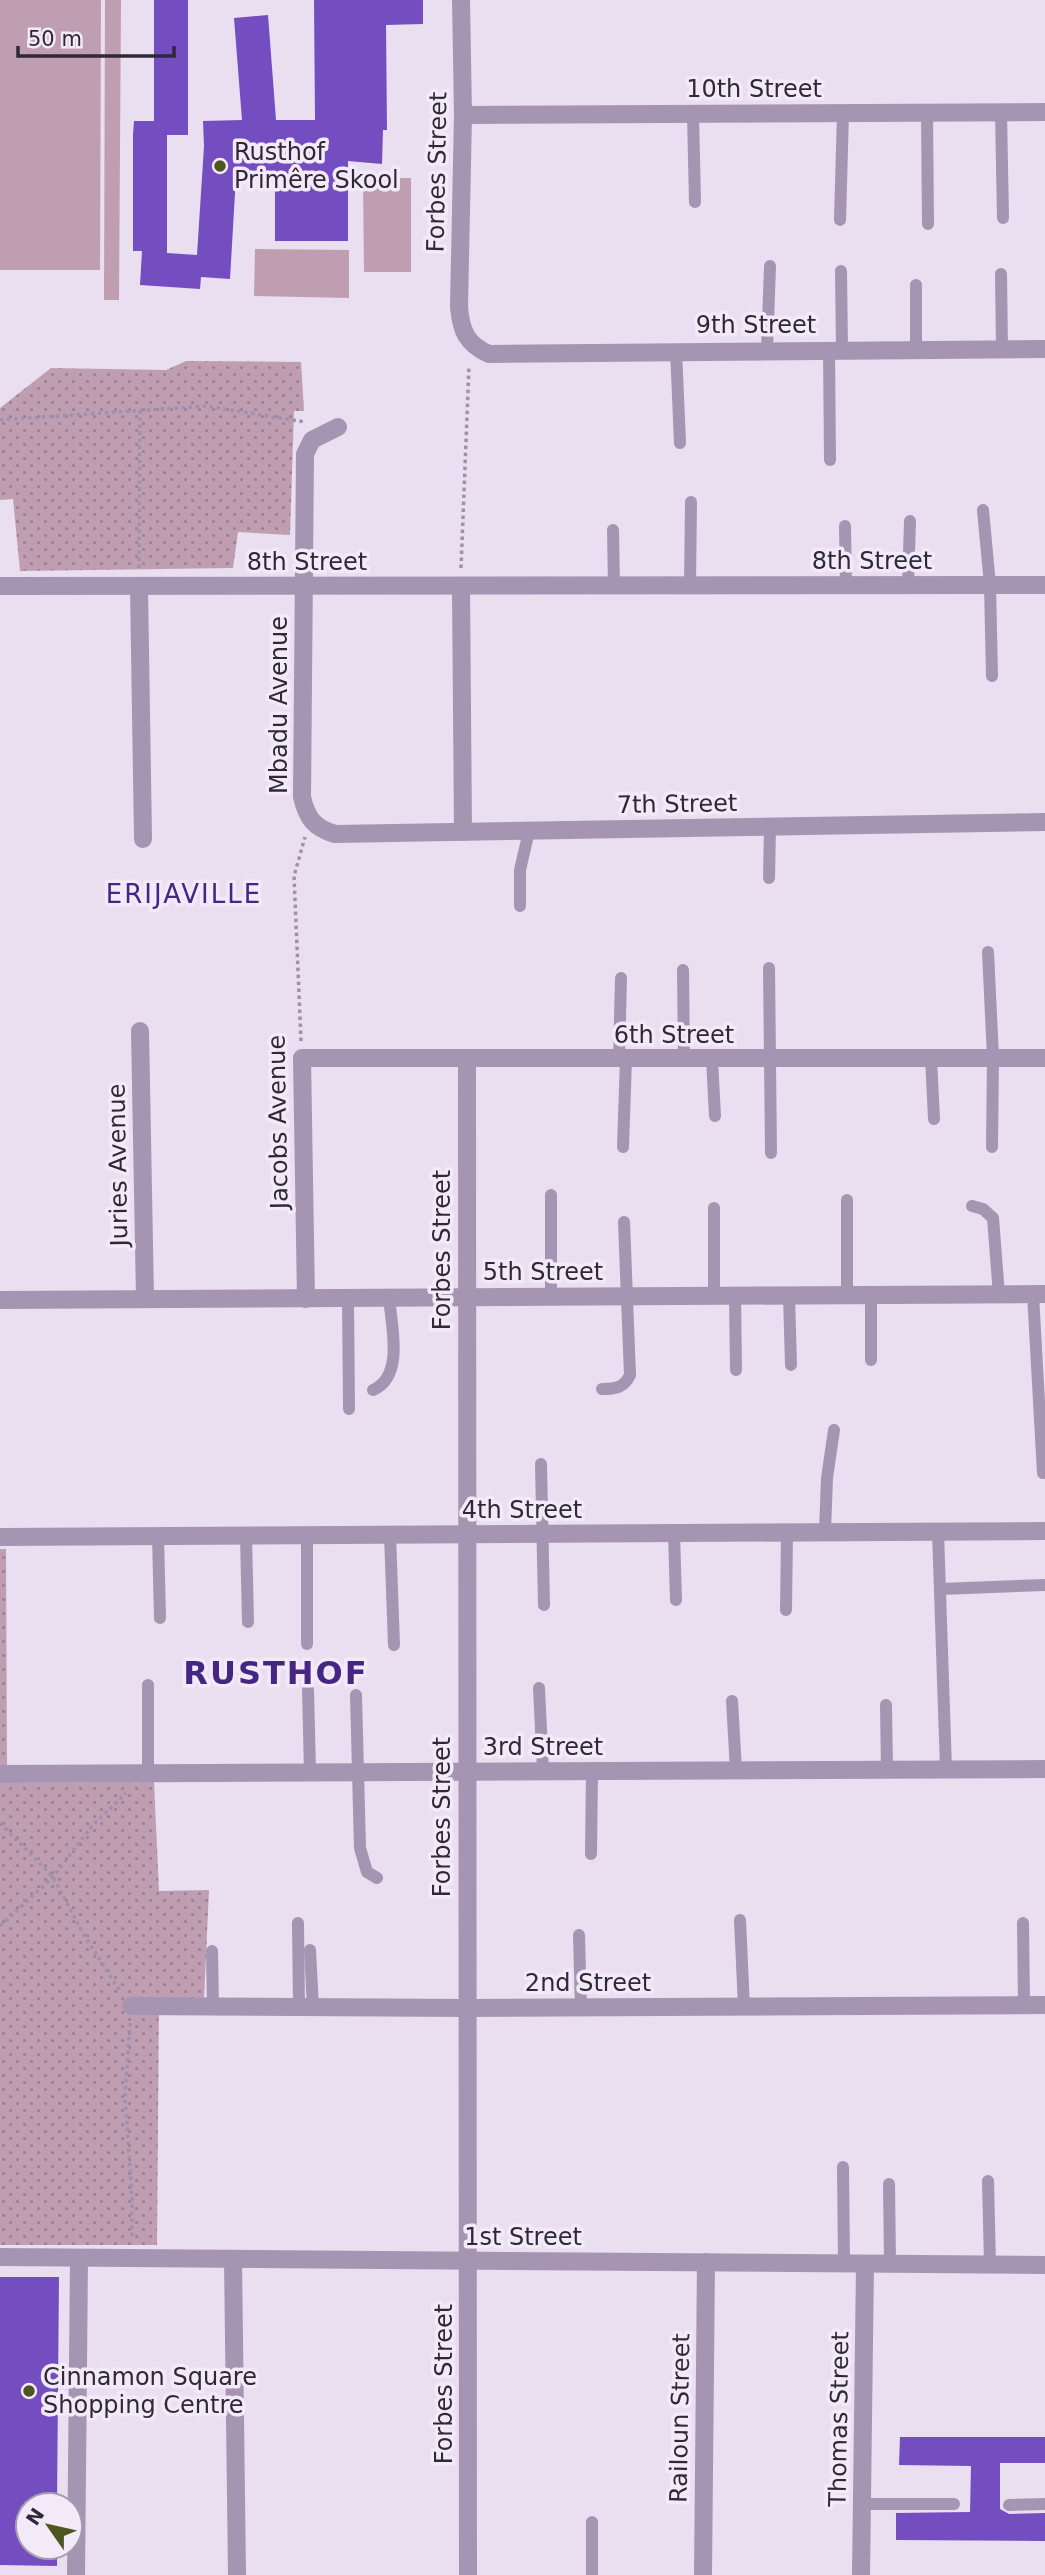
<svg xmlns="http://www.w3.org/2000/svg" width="1045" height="2575" font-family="'DejaVu Sans',sans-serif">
<defs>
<pattern id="grass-dots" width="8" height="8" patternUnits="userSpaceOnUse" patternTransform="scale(1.75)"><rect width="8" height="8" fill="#c09eb1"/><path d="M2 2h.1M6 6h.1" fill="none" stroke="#9c8191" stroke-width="1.8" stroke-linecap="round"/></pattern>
</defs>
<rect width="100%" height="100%" fill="#eadef1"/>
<g fill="url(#grass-dots)">
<path d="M186,361L301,362L304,411H294L290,535L238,532L233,568L20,571L13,499L0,500V408L51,368L166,370Z"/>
<path d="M0,1549H6L7,1766H0Z"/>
<path d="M154,1782L159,1891L209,1890L204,1999H159L157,2245H0V1783Z"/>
</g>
<g fill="#c09eb1">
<path d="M0,0H101L100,270H0Z"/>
<path d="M105,0H121L119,300H104Z"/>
<path d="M363,178H411V272H364Z"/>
<path d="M255,249L349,250V298L254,296Z"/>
</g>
<g fill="#744dc0">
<path d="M154,0H188V135H167V253L197,255L204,146L203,121L242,120L234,18L268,15L276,120H315L314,0H423V24L386,25L387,130H383L382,164L348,161V241H275V176H236L230,279L201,277L200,289L140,285L142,251H133V134L134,121H154Z"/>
<path d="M0,2277H59L57,2505H28V2547H57V2566L0,2565Z"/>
<path d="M900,2437H1045V2463H1000V2509L1009,2514L1045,2513V2541L896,2540V2513L970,2512L971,2466L899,2465Z"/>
</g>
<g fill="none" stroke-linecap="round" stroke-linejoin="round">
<g stroke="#a090b0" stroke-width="3.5" stroke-dasharray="3.5 3.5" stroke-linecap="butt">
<path d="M0,420L206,406L305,422"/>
<path d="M139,568L140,411"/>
<path d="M461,568L469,366"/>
<path d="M301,1041L294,876L305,837"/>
<path d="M0,1823L53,1877L84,1935L120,1991"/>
<path d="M0,1926L53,1877L91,1827L126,1793"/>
<path d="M130,2023L125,2096L132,2197V2239"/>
</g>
<g stroke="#a595b2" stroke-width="12">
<path d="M1001,112L1003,218"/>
<path d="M927,113L928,224"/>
<path d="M693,114L695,202"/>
<path d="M840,220L843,113"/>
<path d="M841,271L842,349"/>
<path d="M1001,274L1002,349"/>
<path d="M916,349V285"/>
<path d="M676,350L680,443"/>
<path d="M767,350L770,266"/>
<path d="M829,350L830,460"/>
<path d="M983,510L990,585L992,676"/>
<path d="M845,526L846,585"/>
<path d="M613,530L614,587"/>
<path d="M908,585L910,521"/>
<path d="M690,586L691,502"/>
<path d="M769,878L770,826"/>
<path d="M520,906V870L529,831"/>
<path d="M988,952L993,1057L992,1147"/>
<path d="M769,968L771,1153"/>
<path d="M683,970L684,1059"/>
<path d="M931,1058L934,1119"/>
<path d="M619,1059L621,978"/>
<path d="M712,1059L715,1116"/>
<path d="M623,1147L626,1059"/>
<path d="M972,1206L983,1209L993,1218L999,1295"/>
<path d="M714,1208V1296"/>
<path d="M1033,1294L1043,1473"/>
<path d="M735,1295L736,1370"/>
<path d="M789,1295L791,1365"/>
<path d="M847,1295V1200"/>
<path d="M551,1296V1195"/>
<path d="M348,1298L349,1409"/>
<path d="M871,1360V1295"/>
<path d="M602,1389C615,1389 624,1388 630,1375L624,1222"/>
<path d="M373,1390C405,1376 391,1325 389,1297"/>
<path d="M541,1464L544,1605"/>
<path d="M825,1532L827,1478L834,1430"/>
<path d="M938,1532L946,1769"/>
<path d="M674,1533L676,1600"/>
<path d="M307,1535V1644"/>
<path d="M390,1535L394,1645"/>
<path d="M158,1536L160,1618"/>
<path d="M246,1536L248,1622"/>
<path d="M941,1589L1045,1585"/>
<path d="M786,1610L787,1533"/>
<path d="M539,1688L543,1771"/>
<path d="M308,1690L310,1772"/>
<path d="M356,1695L360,1848L367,1872L377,1878"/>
<path d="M732,1701L736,1770"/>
<path d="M886,1705L887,1769"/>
<path d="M148,1773V1685"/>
<path d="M591,1854L592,1771"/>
<path d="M740,1920L744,2007"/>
<path d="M298,1923L299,2007"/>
<path d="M1023,1923L1024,2005"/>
<path d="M579,1935L581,2008"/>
<path d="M310,1950L313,2008"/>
<path d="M212,1951L213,2007"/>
<path d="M843,2167L844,2263"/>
<path d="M988,2181L990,2264"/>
<path d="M889,2184L890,2264"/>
<path d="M862,2504H954"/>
<path d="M1009,2505L1045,2504"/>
<path d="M592,2575V2522"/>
</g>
<g stroke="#a595b2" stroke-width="18">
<path d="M461,0L463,115L459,307C461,330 466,344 489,354L1045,349"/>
<path d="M463,115L1045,112"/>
<path d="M338,427L312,440L305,454L302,797C307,818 314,828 335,834L1045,822"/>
<path d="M0,586L1045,585"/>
<path d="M139,587L143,839"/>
<path d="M461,588L463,832"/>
<path d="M140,1031L145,1298"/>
<path d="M467,1059L468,2575"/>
<path d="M306,1299L302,1058H1045"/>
<path d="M0,1300L1045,1294"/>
<path d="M0,1537L1045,1531"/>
<path d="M0,1774L1045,1769"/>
<path d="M131,2006L468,2008L1045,2005"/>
<path d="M0,2257L1045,2265"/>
<path d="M233,2259L237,2575"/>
<path d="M76,2575L79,2258"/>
<path d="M703,2575L706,2262"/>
<path d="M861,2575L865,2264"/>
</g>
</g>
<g fill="#4d5620" stroke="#f3eaf9" stroke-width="2.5">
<circle cx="220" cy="166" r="7"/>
<circle cx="29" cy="2391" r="7"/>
</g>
<g text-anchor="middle" stroke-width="7" stroke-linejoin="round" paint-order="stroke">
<g font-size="24" fill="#2f2937" stroke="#f3eaf9">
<text x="754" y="97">10th Street</text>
<text transform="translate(437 172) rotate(-89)" y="8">Forbes Street</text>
<text x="756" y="333">9th Street</text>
<text x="872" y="569">8th Street</text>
<text x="307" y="570">8th Street</text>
<text transform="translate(279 705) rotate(-90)" y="8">Mbadu Avenue</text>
<text transform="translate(677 804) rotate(-1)" y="8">7th Street</text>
<text x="674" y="1043">6th Street</text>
<text transform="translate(278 1122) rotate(-91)" y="8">Jacobs Avenue</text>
<text transform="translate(118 1165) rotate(-91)" y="8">Juries Avenue</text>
<text transform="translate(442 1250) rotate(-90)" y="8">Forbes Street</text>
<text x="543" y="1280">5th Street</text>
<text x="522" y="1518">4th Street</text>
<text x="543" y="1755">3rd Street</text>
<text transform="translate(442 1817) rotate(-90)" y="8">Forbes Street</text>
<text x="588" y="1991">2nd Street</text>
<text x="523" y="2245">1st Street</text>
<text transform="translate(444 2384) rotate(-90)" y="8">Forbes Street</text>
<text transform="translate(680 2418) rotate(-89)" y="8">Railoun Street</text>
<text transform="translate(839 2419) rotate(-89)" y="8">Thomas Street</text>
</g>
<g font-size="24" fill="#2f2937" stroke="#f3eaf9" text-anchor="start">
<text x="234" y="160">Rusthof<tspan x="234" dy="28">Primêre Skool</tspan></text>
<text x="43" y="2385">Cinnamon Square<tspan x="43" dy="28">Shopping Centre</tspan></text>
</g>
<g font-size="26" letter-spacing="2" fill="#452682" stroke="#f3eaf9">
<text x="184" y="903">ERIJAVILLE</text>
</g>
<g font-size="32" font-weight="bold" letter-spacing="2" fill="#452682" stroke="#f3eaf9">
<text x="276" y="1684">RUSTHOF</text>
</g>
</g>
<g transform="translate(49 2526) rotate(304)"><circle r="33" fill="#f3eaf9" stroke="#a59dab" stroke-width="2"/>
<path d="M0-5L12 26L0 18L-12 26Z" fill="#4d5620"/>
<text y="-10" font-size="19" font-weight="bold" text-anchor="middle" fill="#2f2937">N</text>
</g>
<path d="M18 46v10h156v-10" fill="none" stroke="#2f2937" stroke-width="3.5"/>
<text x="28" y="46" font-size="21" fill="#2f2937" stroke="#f3eaf9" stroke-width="5" paint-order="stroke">50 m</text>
</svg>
